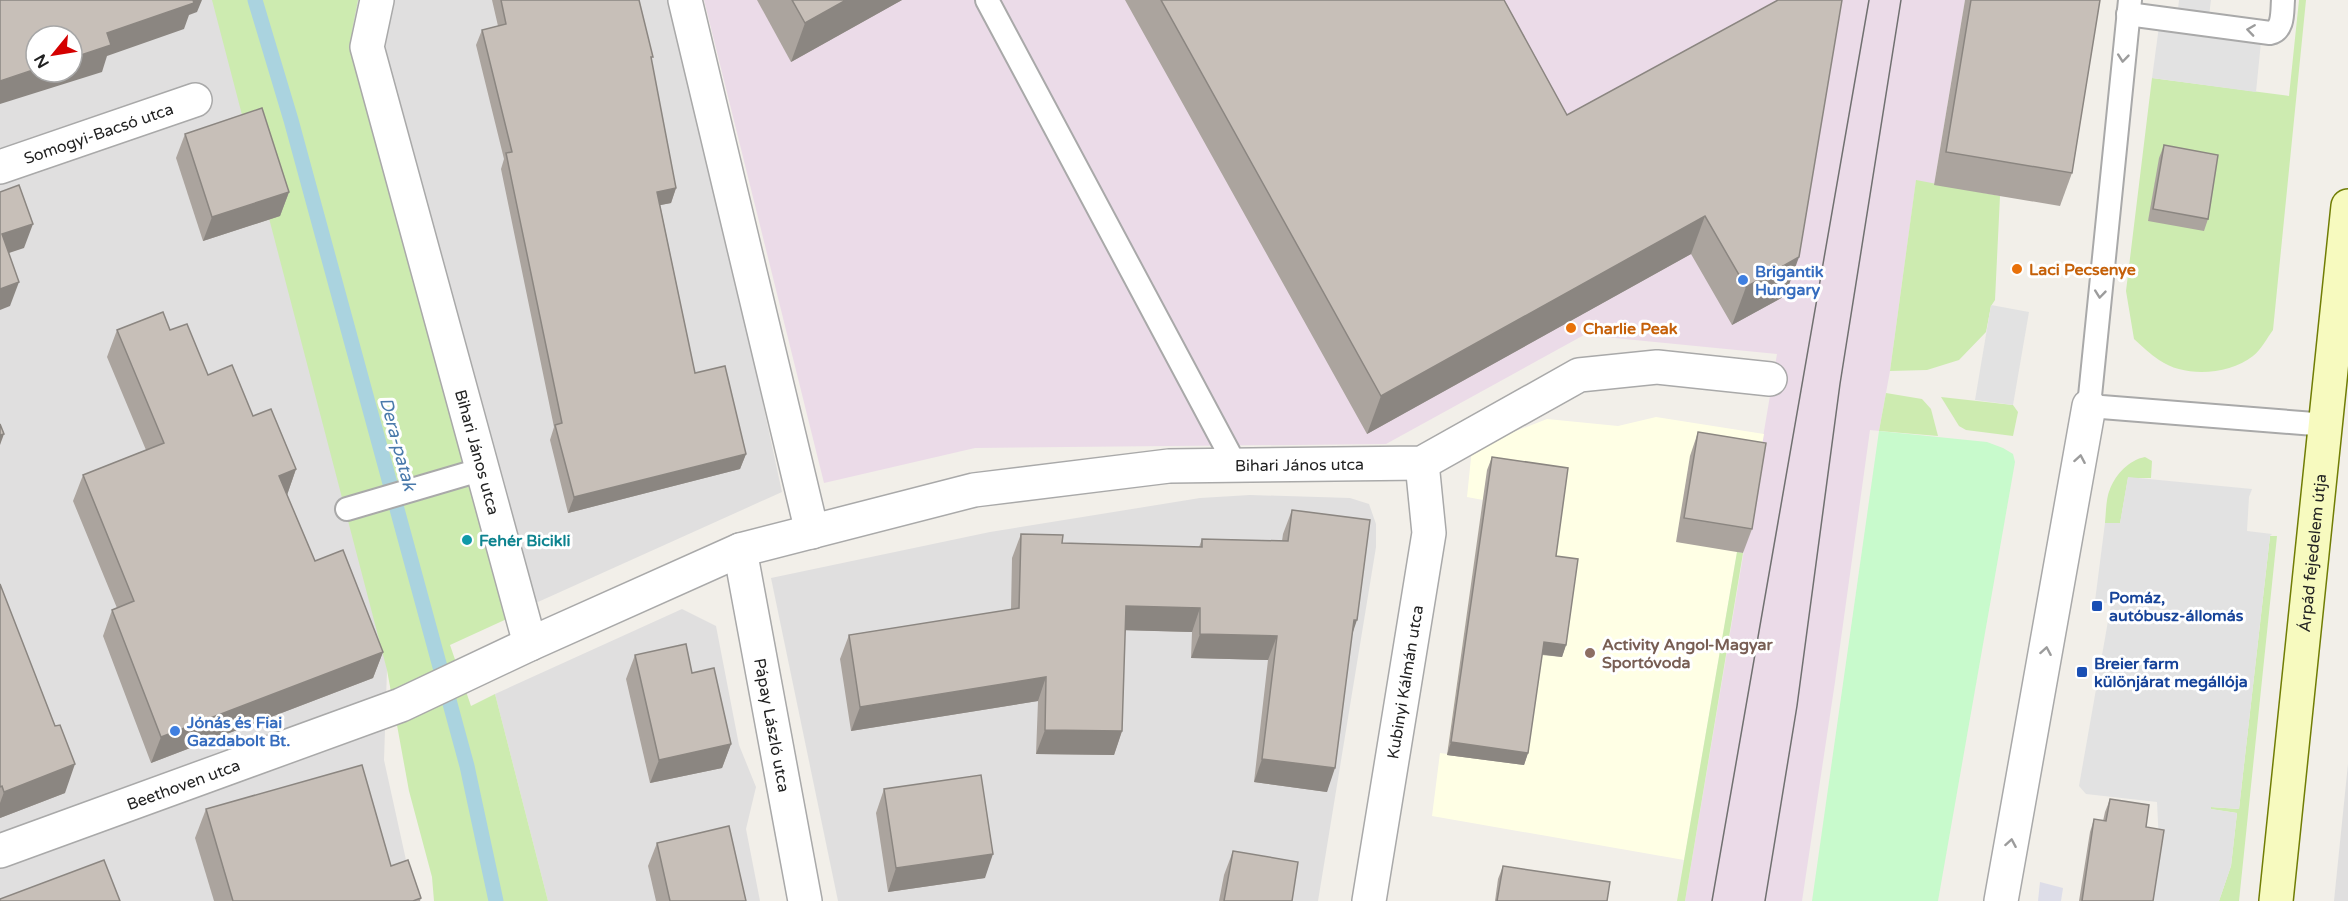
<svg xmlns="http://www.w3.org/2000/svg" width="2348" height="901" font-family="'Varela Round',sans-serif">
<rect width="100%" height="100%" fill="#f2efe9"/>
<g fill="#e0dfdf" fill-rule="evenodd">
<path d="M0,0H674L688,57L782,492L387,670L384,760L415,901H0ZM36,36H72V72H36Z"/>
<path d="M1250,495L1350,498L1369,504L1376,524V547L1318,901H838L771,578L990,532L1200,498Z"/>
<path d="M682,609L716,626L739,745L756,787L746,829L760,901H548L495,694Z"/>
<path d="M2348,764V901H2334Z"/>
</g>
<path fill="#ebdbe8" d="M704,0H1965L1934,185L1916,181L1890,371L1879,431L1870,430L1835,682L1802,901H1685L1777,354L1584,335L1386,444L975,448L824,483Z"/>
<path fill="#ffffe5" d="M1656,417L1764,434L1743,553L1737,552L1684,860L1432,816L1440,753L1447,754L1483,500L1467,497L1472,448L1547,419L1618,426Z"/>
<g fill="#cdebb0">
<path d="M212,0H358L352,31L513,616L450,645L471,706L495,694L548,901H434L432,877L409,791L387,670Z"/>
<path d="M2299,0H2306L2273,330C2267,338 2261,350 2253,356C2228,375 2185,378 2159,360C2150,354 2142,346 2134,339L2126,291L2152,78L2289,96Z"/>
<path d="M1916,180L2000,196L1995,300L1991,306L1986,332L1959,360L1927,370L1890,371Z"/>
<path d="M1886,393L1922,399L1931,409L1938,436L1879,431Z"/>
<path d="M1941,397L2013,405L2018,412L2013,436L1966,430L1959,426Z"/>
<path d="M2145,457L2152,461L2151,478H2128L2120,524L2105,523C2106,512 2106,498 2110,489C2116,474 2129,460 2145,457Z"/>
<path d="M2270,536H2277L2239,901H2219L2231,866L2237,813L2210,809L2211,807L2239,809Z"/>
<path d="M1737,552L1743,553L1685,901H1677Z"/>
</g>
<path fill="#c8facc" d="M1879,431L1987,442L2003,448L2013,454L2015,462L1938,901H1812Z"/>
<g fill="#e2e2e2">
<path d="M2179,0H2211L2208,24L2262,32L2256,92L2152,78L2160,19H2177Z"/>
<path d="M1991,305L2029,312L2013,405L1975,400Z"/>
<path d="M2128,477L2252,489L2249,497L2247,531L2272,534L2270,536L2239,809L2211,807V809L2237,813L2231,866L2219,901H2150L2159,843L2157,802L2086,794L2079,786L2111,604L2095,601L2105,523H2120Z"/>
</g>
<path fill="#dddde8" d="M2040,882L2063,888L2061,901H2038Z"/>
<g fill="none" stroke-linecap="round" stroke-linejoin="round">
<path stroke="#aad3df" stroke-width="15" d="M255,0L291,120L467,766L496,901"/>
<g stroke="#a9a9a9" stroke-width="26">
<g id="service">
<path d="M987,0L1236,466"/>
<path d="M2130,0L2089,406L2327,425"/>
<path d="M2128,14L2270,33C2284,30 2282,12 2283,0"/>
<path d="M347,509L483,469"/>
</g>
</g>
<g stroke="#a9a9a9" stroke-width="36">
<g id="minor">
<path id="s1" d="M377,0L367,47L530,644"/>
<path d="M685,0L812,532"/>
<path id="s2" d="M0,167L195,100"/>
<path id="s3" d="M740,550L805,901"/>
<path id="s4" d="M0,851L401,705L530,644L740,550L974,490L1169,466L1422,463L1579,375L1657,367L1770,379"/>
<path id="s5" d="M1369,901L1429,533L1422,463"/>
</g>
</g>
<g stroke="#a9a9a9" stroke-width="36">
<path id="tertiary" d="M2001,901L2089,406"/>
</g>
<g stroke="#707d05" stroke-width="36">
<g id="secondary">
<path id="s6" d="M2276,901L2348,206"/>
</g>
</g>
<use href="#service" stroke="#fff" stroke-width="22"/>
<use href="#minor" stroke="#fff" stroke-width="33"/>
<use href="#tertiary" stroke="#fff" stroke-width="33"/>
<use href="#secondary" stroke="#f7fabf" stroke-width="33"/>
<g stroke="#707070" stroke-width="1.5">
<path d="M1712,901L1869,0"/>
<path d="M1765,901L1797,706L1840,384L1901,0"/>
</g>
</g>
<g fill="#aba49e">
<path d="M492,0H639L676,188L671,203L660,205L695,373L746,454L740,469L568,513L550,440L554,427L501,169L504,159L476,45L482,30L498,26Z"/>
<path d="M757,0H902L791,62Z"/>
<path d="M1125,0H1504L1567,115L1778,0L1785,296L1732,325L1691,254L1367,434Z"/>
<path d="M1965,0H2100L2072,173L2060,206L1934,185Z"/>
<path d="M185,134L289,192L280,216L203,241L176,158Z"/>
<path d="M2164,145L2208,219L2204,231L2148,221L2159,158Z"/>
<path d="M117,330H170L208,375L253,416L296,469L287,495L315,561L383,652L373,678L151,763L103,636L112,610L117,608L73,501L83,475L146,450L107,357Z"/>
<path d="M1698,432L1752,529L1743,553L1676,542L1690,456Z"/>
<path d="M1492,457L1556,556L1566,645L1562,657L1542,655L1528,753L1524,765L1447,755L1487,470Z"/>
<path d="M1292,510L1352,635L1327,792L1254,782L1268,660L1191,658L1192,632L1125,630L1122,731L1114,755L1036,754L1038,701L851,731L840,659L849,635L1011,610L1012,558L1021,534L1062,543L1199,547L1202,539L1282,541L1283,534Z"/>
<path d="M0,584L65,793L0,818Z"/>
<path d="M635,655L692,673L731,744L722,768L650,783L626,679Z"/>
<path d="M884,789L985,878L888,892L876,813Z"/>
<path d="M2110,799L2146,827L2153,901H2079L2090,832L2094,819L2103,821L2105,812Z"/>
<path d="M206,809L391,866L421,898L420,901H214L195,838Z"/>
<path d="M657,843L746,901H656L648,866Z"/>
<path d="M1233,851L1292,901H1219L1224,875Z"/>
<path d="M1503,866L1607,901H1495L1498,879Z"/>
</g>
<g fill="#8b8681">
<path d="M187,0H202L197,12L189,15L184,29L107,56L102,72L0,104V81L36,69V72H72V58L107,33Z"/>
<path d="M846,0H902L791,62L805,23Z"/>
<path d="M676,188L671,203L651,207L657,192Z"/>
<path d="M289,192L280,216L203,241L212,217Z"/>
<path d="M1705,216L1691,254L1367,434L1381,396Z"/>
<path d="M33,224L24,248L0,256L2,234Z"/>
<path d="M1799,257L1785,296L1732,325L1746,287Z"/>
<path d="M19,282L10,306L0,310V289Z"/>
<path d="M4,434L0,445V435Z"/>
<path d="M746,454L740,469L568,513L574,497Z"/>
<path d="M296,469L287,495L279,476Z"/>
<path d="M1126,606L1200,608L1192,632L1117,630Z"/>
<path d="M1354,620H1357L1349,644Z"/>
<path d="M1200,634L1277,636L1268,660L1191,658Z"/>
<path d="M1544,642L1566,645L1562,657L1539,654Z"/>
<path d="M383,652L373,678L151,763L161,737Z"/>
<path d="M1046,677L1038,701L851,731L860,707Z"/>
<path d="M1045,730L1122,731L1114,755L1036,754Z"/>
<path d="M1451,742L1528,753L1524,765L1447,755Z"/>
<path d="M731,744L722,768L650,783L659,760Z"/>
<path d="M1262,759L1335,768L1327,792L1254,782Z"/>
<path d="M75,764L65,793L0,818V803L4,792Z"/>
<path d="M993,854L985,878L888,892L896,868Z"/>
</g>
<g fill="#c7bfb8" stroke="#8b8681" stroke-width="1.5">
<path d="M0,0H193L194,3L107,33L111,45L72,58V36H36V69L0,81Z"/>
<path d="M501,0H639L653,57H651L676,188L657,192L695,373L725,366L746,454L574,497L555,425L562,423L506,153L512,152L482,30L506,24Z"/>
<path d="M792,0H846L805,23Z"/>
<path d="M1161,0H1504L1567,115L1778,0H1842L1799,257L1746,287L1705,216L1381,396Z"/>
<path d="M1971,0H2100L2072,173L1946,152Z"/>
<path d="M262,108L289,192L212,217L185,134Z"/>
<path d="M2164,145L2218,155L2208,219L2153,209Z"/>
<path d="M19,185L33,224L2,234L19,282L0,289V192Z"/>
<path d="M163,312L170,330L187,324L208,375L232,365L253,416L271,409L296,469L279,476L315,561L343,550L383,652L161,737L112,610L134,601L83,475L164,443L117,330Z"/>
<path d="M0,424L4,434L0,435Z"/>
<path d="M1698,432L1766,443L1752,529L1684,518Z"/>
<path d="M1492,457L1568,468L1556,556L1578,559L1566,645L1544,642L1528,753L1451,742Z"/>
<path d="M1292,510L1370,520L1357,620H1354L1335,768L1262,759L1277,636L1200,634V608L1126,606L1122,731L1045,730L1046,677L860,707L849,635L1019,608L1021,534L1063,535L1062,543L1202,547V539L1288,541Z"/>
<path d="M0,584L55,726L60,725L75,764L4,792L2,786L0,787Z"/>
<path d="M686,644L692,673L714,668L731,744L659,760L635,655Z"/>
<path d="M362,765L391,866L408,860L421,898L413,901H233L206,809Z"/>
<path d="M981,775L993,854L896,868L884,789Z"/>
<path d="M2110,799L2149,805L2146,827L2164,830L2153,901H2082L2094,819L2106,821Z"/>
<path d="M729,826L746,901H670L657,843Z"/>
<path d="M1233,851L1298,862L1292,901H1224Z"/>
<path d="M104,860L120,901H0V899Z"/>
<path d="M1503,866L1610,882L1607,901H1497Z"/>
</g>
<defs><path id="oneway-chevron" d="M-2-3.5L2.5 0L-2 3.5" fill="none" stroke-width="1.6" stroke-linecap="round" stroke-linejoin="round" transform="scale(1.5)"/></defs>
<g stroke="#9c9c9c">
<use href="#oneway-chevron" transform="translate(2251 30) rotate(-172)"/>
<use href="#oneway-chevron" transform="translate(2123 58) rotate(96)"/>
<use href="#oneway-chevron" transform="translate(2100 294) rotate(96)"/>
<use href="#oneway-chevron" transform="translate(2080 459) rotate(-80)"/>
<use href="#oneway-chevron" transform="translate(2046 651) rotate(-80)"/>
<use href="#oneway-chevron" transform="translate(2011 843) rotate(-80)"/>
</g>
<g fill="#e8710a" stroke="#fff" stroke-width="2">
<circle cx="2017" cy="269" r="6"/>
<circle cx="1571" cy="328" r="6"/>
</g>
<g fill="#3f7fe0" stroke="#fff" stroke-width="2">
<circle cx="1743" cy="280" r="6"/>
<circle cx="175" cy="731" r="6"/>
</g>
<circle fill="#0f9aa8" stroke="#fff" stroke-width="2" cx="467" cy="540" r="6"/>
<g fill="#1a4fb4" stroke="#fff" stroke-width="2">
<rect x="2091" y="600" width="12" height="12" rx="3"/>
<rect x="2076" y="666" width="12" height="12" rx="3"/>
</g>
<circle fill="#8d6e63" stroke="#fff" stroke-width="2" cx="1590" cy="653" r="6"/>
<g text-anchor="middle" stroke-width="6" stroke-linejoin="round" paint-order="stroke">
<g font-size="16" fill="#222" stroke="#fff">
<text dy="6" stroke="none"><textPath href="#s2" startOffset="104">Somogyi-Bacsó utca</textPath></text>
<text dy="6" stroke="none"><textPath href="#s1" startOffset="468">Bihari János utca</textPath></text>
<text dy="6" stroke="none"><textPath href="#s4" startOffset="1368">Bihari János utca</textPath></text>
<text dy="6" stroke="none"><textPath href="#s6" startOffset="350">Árpád fejedelem útja</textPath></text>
<text dy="6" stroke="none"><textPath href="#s5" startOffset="222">Kubinyi Kálmán utca</textPath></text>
<text dy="6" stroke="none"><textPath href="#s3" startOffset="178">Pápay László utca</textPath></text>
<text dy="6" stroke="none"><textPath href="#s4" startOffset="195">Beethoven utca</textPath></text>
</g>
<g font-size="16" font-weight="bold" fill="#c56008" stroke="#fff" text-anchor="start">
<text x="2029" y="275">Laci Pecsenye</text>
<text x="1583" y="334">Charlie Peak</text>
</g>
<g font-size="16" font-weight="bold" fill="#366cbe" stroke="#fff" text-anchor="start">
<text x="1755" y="277">Brigantik<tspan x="1755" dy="18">Hungary</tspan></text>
<text x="187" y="728">Jónás és Fiai<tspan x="187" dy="18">Gazdabolt Bt.</tspan></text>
</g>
<g font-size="16" font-weight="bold" fill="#0d838f" stroke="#fff" text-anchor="start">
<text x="479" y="546">Fehér Bicikli</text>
</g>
<g font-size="16" font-weight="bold" fill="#164399" stroke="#fff" text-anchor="start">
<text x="2109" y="603">Pomáz,<tspan x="2109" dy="18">autóbusz-állomás</tspan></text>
<text x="2094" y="669">Breier farm<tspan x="2094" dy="18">különjárat megállója</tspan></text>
</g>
<g font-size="16" font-weight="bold" fill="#785e54" stroke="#fff" text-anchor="start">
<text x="1602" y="650">Activity Angol-Magyar<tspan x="1602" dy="18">Sportóvoda</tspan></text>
</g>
<g font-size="18" font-style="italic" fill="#4a7aab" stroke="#fff">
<text transform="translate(398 444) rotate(75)" y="6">Dera-patak</text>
</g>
</g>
<g transform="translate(54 54) rotate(240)"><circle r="28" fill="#ffffff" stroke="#a7a7a7" stroke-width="1.5"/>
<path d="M0-4.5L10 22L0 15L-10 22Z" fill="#d40000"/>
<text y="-9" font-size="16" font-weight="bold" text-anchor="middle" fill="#222222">N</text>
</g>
</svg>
